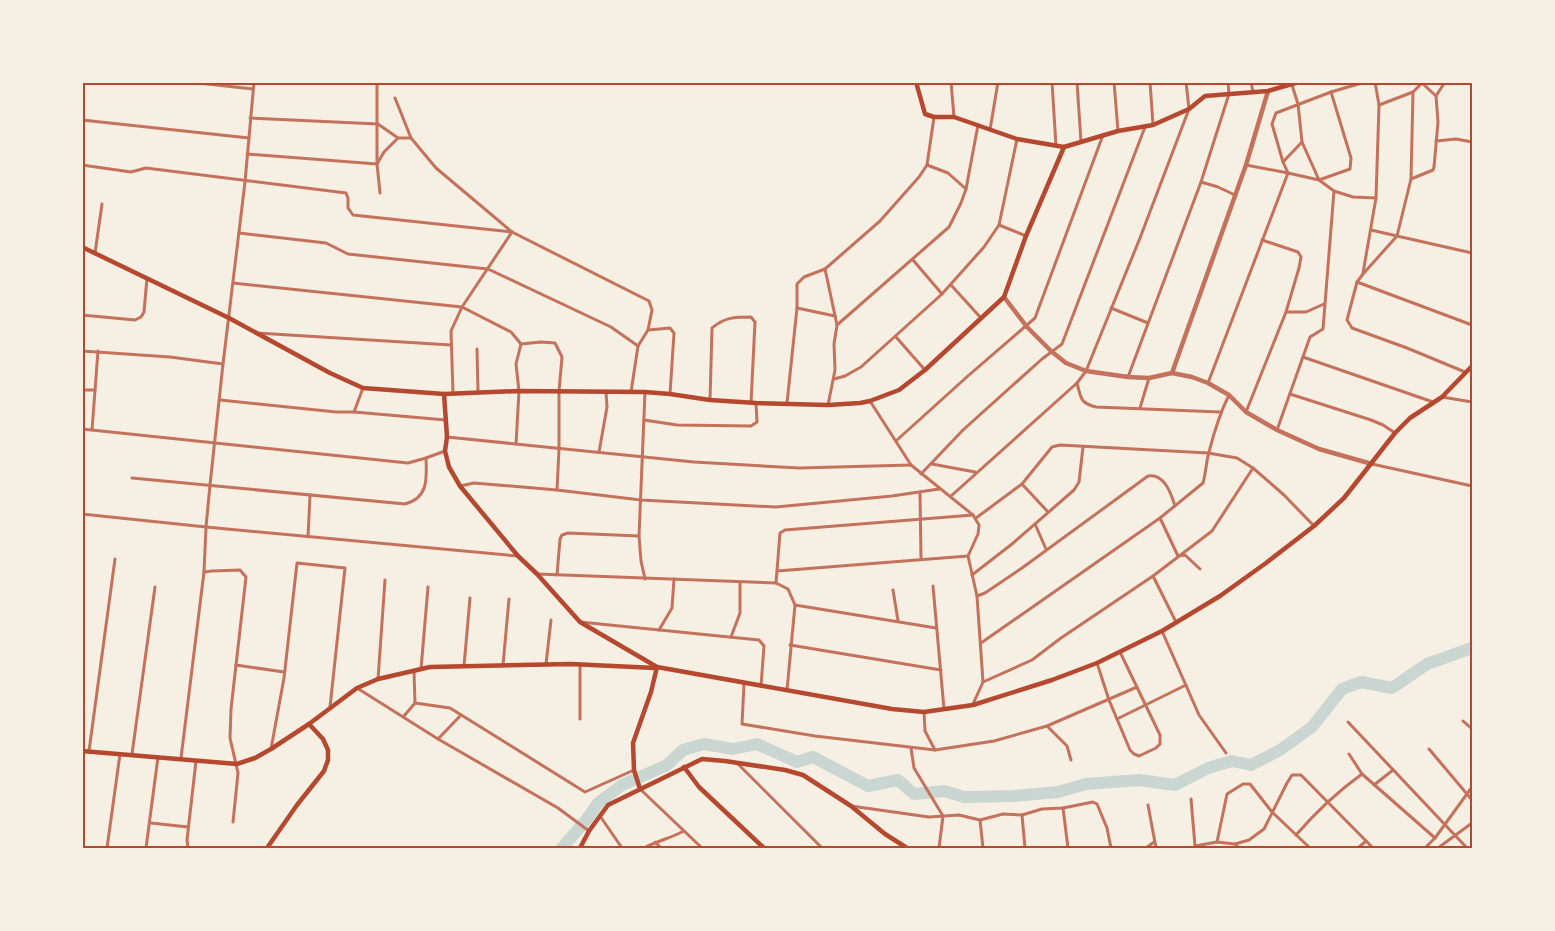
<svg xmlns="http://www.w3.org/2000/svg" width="1555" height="931" font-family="'Alegreya Sans',sans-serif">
<rect width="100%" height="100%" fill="#f6efe4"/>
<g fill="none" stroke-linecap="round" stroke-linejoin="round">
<path stroke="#c9d6d2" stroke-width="12" d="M562,848L587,819L598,803L622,785L667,765L683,750L704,744L733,749L757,744L797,762L813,757L868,786L898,780L914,794L944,791L964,797L1014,796L1058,792L1086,784L1139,780L1175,785L1208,768L1232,761L1251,765L1280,750L1312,727L1342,689L1361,682L1392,688L1427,664L1472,648"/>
<g stroke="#c5725c" stroke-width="3">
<path d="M189,82L253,89"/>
<path d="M377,82V164L380,193"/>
<path d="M951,82L954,117"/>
<path d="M1052,82L1056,146"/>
<path d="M1077,82L1081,142"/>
<path d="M1114,82L1118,131"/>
<path d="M1150,82L1153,125"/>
<path d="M1251,82L1253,92"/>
<path d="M1375,82L1379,105L1376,198"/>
<path d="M1436,96L1445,82"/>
<path d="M395,98L411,138L436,168L512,232L649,301L652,310L648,330L638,346L631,392"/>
<path d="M1379,105L1413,92"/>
<path d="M250,118L378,124L398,138H411"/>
<path d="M82,120L249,138"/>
<path d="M990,130L998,82"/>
<path d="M1436,141L1456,139L1472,142"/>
<path d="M1302,142L1319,180L1350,169L1351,158L1331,92"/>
<path d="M247,154L377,164L384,152L398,138"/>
<path d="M1283,162L1302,142L1298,104L1292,85"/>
<path d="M82,165L131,172L146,168L346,193L348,198V208L353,215L512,232"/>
<path d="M927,165L948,173L966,189"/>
<path d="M1246,165L1288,173L1283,162L1272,124L1276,113L1331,92L1365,82"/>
<path d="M1411,179L1433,170L1434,167L1438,122L1436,96L1423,84"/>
<path d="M1201,182L1218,187L1235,195"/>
<path d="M1334,191L1353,197L1376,198L1363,273"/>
<path d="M999,225L1026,236"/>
<path d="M1371,230L1397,236L1411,179L1413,92L1423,82"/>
<path d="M239,233L326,243L348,254L488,269L611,327L638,346"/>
<path d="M95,253L102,204"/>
<path d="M913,260L942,294"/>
<path d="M825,269L837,325"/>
<path d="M1357,282L1472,325"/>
<path d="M233,283L462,307L511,332L521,344"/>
<path d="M951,285L981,318"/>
<path d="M797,308L835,316"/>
<path d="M1111,308L1148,323"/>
<path d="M1286,312H1306L1324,304"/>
<path d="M82,315L135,320L141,317L144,312L147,278"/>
<path d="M648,330L670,328L674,333L670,394"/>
<path d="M257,333L451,345"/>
<path d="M896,337L925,370"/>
<path d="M521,344L541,342L555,343L562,357L559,391V449L557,490"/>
<path d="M477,349L478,392"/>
<path d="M82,351L170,357L223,364"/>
<path d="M1303,357L1433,402"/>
<path d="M1465,372L1407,348L1352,328L1347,320L1357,282L1363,274L1397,236L1472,253"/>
<path d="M1128,377L1201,182L1229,94L1228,82"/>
<path d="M834,379L845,376L861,367L942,294L984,247L999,225L1017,139"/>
<path d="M1077,383C1081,398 1080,403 1096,407L1220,412"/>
<path d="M1208,383L1288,173L1319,180L1334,191L1323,329L1310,337L1277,430"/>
<path d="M82,390H95"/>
<path d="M645,392L639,536L641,561L645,579"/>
<path d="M453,393L451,331L462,307L512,232"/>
<path d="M1290,394L1371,420L1383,425L1395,433"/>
<path d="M1442,397L1472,402"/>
<path d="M220,400L336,412H354L446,420"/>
<path d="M710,400L712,328C725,317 735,317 751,317L755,322L751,403"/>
<path d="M870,401L911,465L973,515L979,525L978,534L968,556L977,596L983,682L973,704"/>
<path d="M787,403L797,308V284L804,277L825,269L880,221L919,177L927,165L934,117"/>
<path d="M828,405L835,370L834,344L837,325L949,227L961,203L966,189L978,125"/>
<path d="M1140,408L1149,378"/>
<path d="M354,412L363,388"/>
<path d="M1246,412L1286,312L1299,268L1301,257L1298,252L1262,240"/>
<path d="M644,420L677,425L751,426L757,422L756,403"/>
<path d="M82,429L408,463L426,458L445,451"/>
<path d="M92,430L98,351"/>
<path d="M447,437L694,462L799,468L911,465"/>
<path d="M897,440L969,375L1035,318L1103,135"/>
<path d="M516,444L519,391L516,364L521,344"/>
<path d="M599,452L607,407L606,392"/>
<path d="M932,464L975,472"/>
<path d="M1372,464L1472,486"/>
<path d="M921,474L963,430L1042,359L1062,344L1145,127"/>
<path d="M132,478L405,504C428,498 427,479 426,458"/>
<path d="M1022,484L1048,512"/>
<path d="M460,486L474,483L557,490L641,500L776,507L892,496L939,489"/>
<path d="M920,492L921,559"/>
<path d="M951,496L1077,383L1086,371L1140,238L1189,109L1186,82"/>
<path d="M82,514L206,527L517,556"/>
<path d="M976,518L1022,484L1052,447L1060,445L1208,453L1237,458L1253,468L1284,495L1314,526"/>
<path d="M1160,518L1178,556L1185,555L1200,569"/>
<path d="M1035,524L1046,549"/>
<path d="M308,537L310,495"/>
<path d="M777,571L968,556"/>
<path d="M204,572L212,571L240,570L246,577L231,709L230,738L238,773L233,822"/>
<path d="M537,574L776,583L780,533L785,530L973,515"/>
<path d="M557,575L560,539L562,535L568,533L639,536"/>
<path d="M972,575L1012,544L1074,490L1079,482L1083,447"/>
<path d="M1153,576L1176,622"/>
<path d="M776,583L788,589L795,605L787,690"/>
<path d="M933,586L944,709"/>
<path d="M893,590L898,621"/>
<path d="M977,596L985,593L1022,568L1148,476C1164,473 1171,493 1175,506"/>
<path d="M795,605L936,628"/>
<path d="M580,622L759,640L764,646L761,686"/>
<path d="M659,630L672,608L674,579"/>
<path d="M1162,631L1199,715L1226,753"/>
<path d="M731,637L740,613V582"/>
<path d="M981,643L1160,518L1203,483C1206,473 1206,462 1209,452C1214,432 1220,413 1229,395"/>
<path d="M790,645L941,670"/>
<path d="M1097,663L1109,700L1130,750L1134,754L1139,756L1156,748L1160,744V735L1120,652"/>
<path d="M546,664L551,620"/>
<path d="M236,665L284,672"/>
<path d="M503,665L509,599"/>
<path d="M580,665V719"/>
<path d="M464,666L470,598"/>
<path d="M421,669L428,587"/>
<path d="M414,671L415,703"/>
<path d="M378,679L385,580"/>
<path d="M983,682L1032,660L1061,638L1153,576L1212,531L1253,468"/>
<path d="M744,684L742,724L815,736L935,750L994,741L1047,726L1137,687"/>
<path d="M357,688L438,739L558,808L589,831"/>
<path d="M924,712L925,731L935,750"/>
<path d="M404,716L415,703L450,708L585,792L634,770"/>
<path d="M1117,719L1186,685"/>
<path d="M1463,721L1472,729"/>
<path d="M1348,722L1467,848"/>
<path d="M1047,726L1067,746L1071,760"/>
<path d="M438,739L461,715"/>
<path d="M911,748L914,768L943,816L939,848"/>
<path d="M271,749L284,678L297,563L345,568L330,707"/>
<path d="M1429,749L1472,800"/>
<path d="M89,751L115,559"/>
<path d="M132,754L155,587"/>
<path d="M1349,754L1362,774L1435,838"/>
<path d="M181,758L204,572L206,527L210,485L223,364L245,182L254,82"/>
<path d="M738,764L822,848"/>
<path d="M1374,785L1393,770"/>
<path d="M640,789L702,848"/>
<path d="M1191,799L1195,846"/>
<path d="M1148,805L1156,848"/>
<path d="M851,806L929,817L959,815L980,820L1003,814L1022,815L1042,809L1063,808L1093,802L1097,804L1107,828L1111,848"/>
<path d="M1063,808L1068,848"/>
<path d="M1022,815L1025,848"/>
<path d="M600,816L622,848"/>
<path d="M980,820L983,848"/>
<path d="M151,823L188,827"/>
<path d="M1296,835C1316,812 1337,792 1362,774"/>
<path d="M655,842L661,848"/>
<path d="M1217,842L1227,794L1243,784H1250L1272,812L1310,848"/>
<path d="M1235,844L1239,848"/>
<path d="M107,848L120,754"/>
<path d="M146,848L158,757"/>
<path d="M188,848L187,840L196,761"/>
<path d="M644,848C657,841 671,838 684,831"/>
<path d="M1146,848L1154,842"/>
<path d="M1194,848L1195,846L1217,842L1235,844L1249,840L1264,829L1287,783L1292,775H1301L1373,848"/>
<path d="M1358,848L1366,841"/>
<path d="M1425,848L1435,838L1472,787"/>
<path d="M1438,848L1472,823"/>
</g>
<g stroke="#c5725c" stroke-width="4.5">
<path d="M1004,297L1027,327L1051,351L1066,363L1086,371L1128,377L1149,378L1172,373L1192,377L1208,383L1229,395L1246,412L1277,430L1319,449L1372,464"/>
<path d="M1172,373L1246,165L1268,91"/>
</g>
<g stroke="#b5482f" stroke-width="4.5">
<path d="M916,82L925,114L934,117H954L1017,139L1064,147L1118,131L1153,125L1189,109L1205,96L1268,91L1299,82"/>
<path d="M82,247L229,318L330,373L363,388L444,394L519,391L645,392L670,394L710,400L756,403L828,405L860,403L870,401L899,390L925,370L1004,297L1026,236L1064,147"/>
<path d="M444,394L447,437L445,451L449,467L460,486L518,556L537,574L580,622L657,667L892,709L924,712L973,705L1052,680L1097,663L1162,631L1220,596L1266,563L1314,526L1344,498L1395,433L1410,418L1442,397L1472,366"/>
<path d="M82,751L237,764L255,758L271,749L309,724L357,688L378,679L430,667L571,664L655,668"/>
<path d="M684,767L699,787L764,848"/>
<path d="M640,789L634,770L633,743L651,692L657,667"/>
<path d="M267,848L297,805L324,771L328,760V750L323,739L309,724"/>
<path d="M580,848L589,831L608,805L702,759L725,761L785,770L803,775L851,806L885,834L907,848"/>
</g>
</g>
<rect width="1555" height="931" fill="none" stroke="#f6efe4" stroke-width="168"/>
<rect x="84" y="84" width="1387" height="763" fill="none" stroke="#b5482f" stroke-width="2"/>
</svg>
